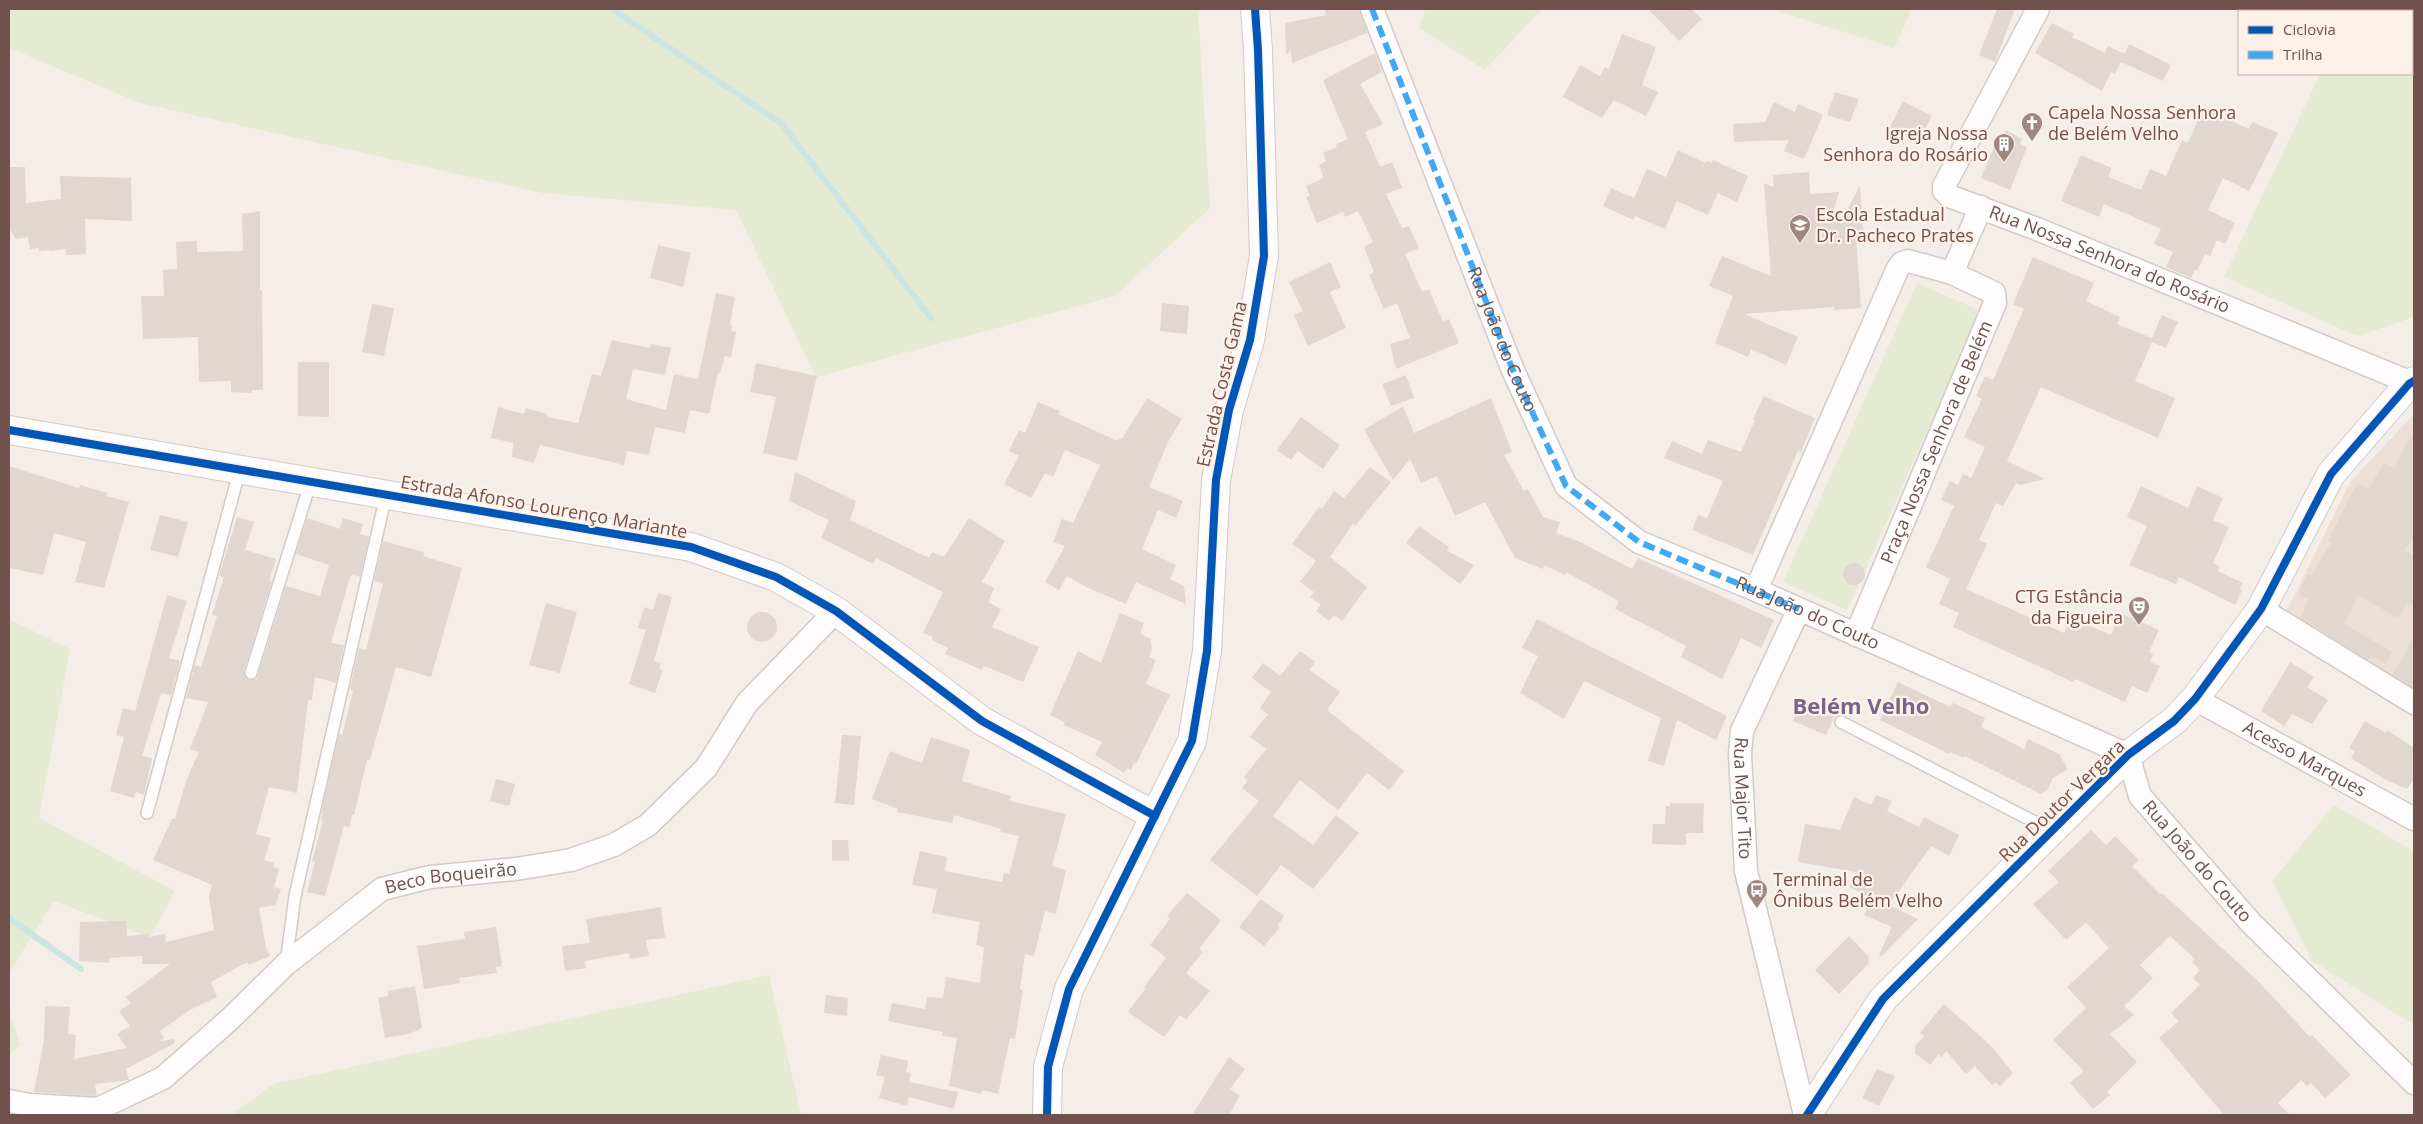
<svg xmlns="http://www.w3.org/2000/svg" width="2423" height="1124" font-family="'Open Sans',sans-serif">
<rect width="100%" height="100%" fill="#f5eee8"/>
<path fill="#eedfd6" d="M2414,414V693L2284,616L2351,481Z"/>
<g fill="#e5ead3">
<path d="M9,9H1198L1210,208L1115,296L816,377L736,210L543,193L140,103L9,48Z"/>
<path d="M1425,9H1542L1485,70L1419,28Z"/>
<path d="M1772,9H1912L1894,48Z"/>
<path d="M2412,34L2414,35V317L2357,336L2224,277L2320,74H2412Z"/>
<path d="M1917,283L1981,311L1847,610L1783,582Z"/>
<path d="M9,619L70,649L39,818L175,891L150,937L54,901L9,973Z"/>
<path d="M2334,805L2414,851V1025L2312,961L2272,881Z"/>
<path d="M769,975L801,1115H231L273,1084Z"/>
<path d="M9,1010L20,1045L9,1055Z"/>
</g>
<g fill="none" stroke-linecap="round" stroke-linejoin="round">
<g stroke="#cbe6e2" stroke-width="6">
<path d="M612,9L781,123L931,318"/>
<path d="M9,918L81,969"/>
</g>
</g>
<g fill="#e1d6d0">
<path d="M1325,9H1359L1367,33L1292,63L1291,50L1286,55L1285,23L1326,15Z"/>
<path d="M1648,9H1692L1702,19L1679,41Z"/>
<path d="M1997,9H2015L1995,62L1979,55Z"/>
<path d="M2052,23L2074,34L2072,37L2105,53L2108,46L2125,54L2123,58L2129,44L2171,65L2163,81L2121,62L2115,74L2111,72L2102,91L2035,53Z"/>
<path d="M1622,34L1656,47L1642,85L1658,92L1646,116L1614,100L1602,118L1563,97L1580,65L1600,76L1605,67L1609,69Z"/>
<path d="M1375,53L1382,72L1360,84L1383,124L1365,132L1380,167L1392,162L1402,188L1386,194L1402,228L1409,226L1419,248L1405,254L1422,292L1429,289L1443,322L1449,319L1459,343L1396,369L1390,344L1410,338L1397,303L1384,309L1369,275L1374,272L1364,247L1373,242L1358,211L1345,217L1343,212L1317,223L1306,197L1310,196L1306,186L1324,178L1319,165L1326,161L1323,153L1337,147L1336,144L1348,139L1323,80Z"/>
<path d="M1835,92L1859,99L1850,122L1827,115Z"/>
<path d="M1903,101L1932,116L1918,142L1890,127Z"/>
<path d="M1774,102L1795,112L1798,104L1823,115L1804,159L1784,151L1789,140L1734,142L1733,124L1765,122Z"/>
<path d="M2203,108L2249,129L2252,122L2278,133L2249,191L2223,178L2208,210L2235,223L2225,244L2217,240L2210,256L2205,254L2197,271L2195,270L2191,278L2166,267L2173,252L2154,244L2161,229L2104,204L2099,217L2061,201L2081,155L2112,168L2108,177L2141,190L2150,169L2166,176L2182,140L2188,143Z"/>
<path d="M2006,130L2022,139L2020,144L2027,147L2010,190L1981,178L1999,135L2003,136Z"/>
<path d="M1678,150L1705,163L1706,161L1712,163L1713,160L1748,176L1737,202L1718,193L1708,215L1677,201L1665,229L1635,216L1633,220L1603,206L1611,188L1634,198L1647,169L1666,177Z"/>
<path d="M9,167H25L26,203L61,199L60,176L131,178L132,221L85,219L86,254L66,255V249L50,251V250L39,251V248L30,249L28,237L16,239L9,228Z"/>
<path d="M1809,172L1810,194L1839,192L1832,216L1842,220L1860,185L1864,236L1856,237L1861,308L1834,310V307L1744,314L1798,337L1786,365L1751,349L1748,357L1715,343L1733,296L1709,286L1722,256L1771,276L1764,183L1774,187L1773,175Z"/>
<path d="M260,211V290H262L263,390H252V393L231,392V381L199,382L198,337L143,339L141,296H164L163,270L177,269L176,242L197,241V252L243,251L242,214Z"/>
<path d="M658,245L691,253L683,287L650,278Z"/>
<path d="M2033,257L2094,283L2086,301L2120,317L2117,324L2152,338L2162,315L2178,322L2166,348L2152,342L2135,381L2175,398L2158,438L2041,387L2007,461L2045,479L2020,485L2016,483L2003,506L1996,503L1979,540L1987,544L1966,589L2064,633L2071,618L2111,635L2120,613L2159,630L2149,652L2153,654L2150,662L2160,666L2147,693L2132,686L2125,702L2075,679L2073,682L1953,627L1959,613L1939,604L1950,579L1926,567L1954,506L1941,500L1950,481L1958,485L1963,474L1971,478L1985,447L1964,437L1982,399L1976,396L1985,376L1993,380L2024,309L2013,304Z"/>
<path d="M1330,262L1341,287L1330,292L1346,328L1308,346L1294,315L1303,311L1289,282Z"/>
<path d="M716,293L735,297L730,325H732L731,330L736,332L731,357L725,356L720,373L718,372L709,414L690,410L685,433L655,427L649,455L627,451L624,465L540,445L534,463L512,457L513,443L491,438L498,407L524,414L526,408L547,414V417L578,423L592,374L601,376L612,340L650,348L651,344L671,348L665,375L633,369L626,399L666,410L674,374L698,379Z"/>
<path d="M1162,303L1189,306L1187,334L1160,331Z"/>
<path d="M372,304L394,308L384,356L362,352Z"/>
<path d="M298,362H329V417L298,416Z"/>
<path d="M756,363L817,376L797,461L763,453L776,397L750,392Z"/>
<path d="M1406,375L1414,398L1391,406L1382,384Z"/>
<path d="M1764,396L1815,418L1801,452L1798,451L1753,555L1692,530L1698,515L1707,518L1723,481L1664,458L1672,441L1702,454L1708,440L1741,452L1755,420L1753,419Z"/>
<path d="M1147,398L1182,419L1168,442L1149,487L1183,501L1176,518L1158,510L1142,549L1176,565L1170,579L1184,586L1186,604L1136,582L1126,604L1088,588L1067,576L1059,590L1045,582L1065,546L1053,542L1062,519L1073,523L1100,465L1065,450L1053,477L1045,473L1031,498L1004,484L1019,456L1009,451L1019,430L1025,433L1038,402L1060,411L1058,414L1118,441L1119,438L1122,439Z"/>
<path d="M1491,398L1512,452L1504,455L1524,491L1528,489L1543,517L1560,522L1556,533L1578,541L1632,569L1638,558L1774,620L1761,648L1741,638L1722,679L1681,657L1686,646L1615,609L1619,601L1566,572L1565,575L1544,565L1543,569L1515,558L1485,502L1455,516L1437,476L1421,483L1410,459L1393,480L1364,430L1403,406L1414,433Z"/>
<path d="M1301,417L1340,445L1323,469L1298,451L1291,460L1277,450Z"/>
<path d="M2414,431V536L2405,550L2414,555V606L2408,602L2398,618L2358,595L2344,624L2392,652L2386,664L2371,656L2368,660L2301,618L2308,599L2298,594L2307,575H2311L2331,543L2328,541L2357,483L2369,488L2384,463L2394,468Z"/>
<path d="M9,466L79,488L80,485L108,493L107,496L129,502L104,588L75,582L86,542L54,533L43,575L9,568Z"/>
<path d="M1370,467L1391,482L1355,526L1353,524L1330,557L1367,587L1342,621L1334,615L1329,621L1316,611L1321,605L1310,597L1314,592L1300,582L1316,561L1292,544L1319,507L1322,509L1334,491L1344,498Z"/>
<path d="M795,472L856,501L850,520L929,558L932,552L944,557L969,518L1005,541L982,582L994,588L988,602L1001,609L992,627L1039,647L1023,682L984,666L982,670L945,654L948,648L932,640L933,637L923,633L943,592L876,558L873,564L821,538L829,520L789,501Z"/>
<path d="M2141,486L2188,508L2197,486L2223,498L2213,520L2229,527L2213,563L2220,566L2218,571L2243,583L2240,588L2242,590L2235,605L2179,577L2176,584L2129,565L2147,526L2127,517Z"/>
<path d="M160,515L188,522L178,557L150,550Z"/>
<path d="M237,517L254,522L245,550L276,559L269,581H272L244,671L245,678L249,680L256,679L258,675L286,586L320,596L329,565L296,554L307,518L340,529L343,518L363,524L360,534L369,537L360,577L352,574L349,581L331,643L344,645L336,683L315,677L312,700H308L297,793L269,787L256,834L271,838L264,860L274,863L273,867L279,869L274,887L281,889L276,905L259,908L266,948L270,956L249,965L247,962L211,982L217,997L190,1010L160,1031L164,1038L158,1042L174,1039L175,1043L126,1069L129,1080L95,1084L97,1095L94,1096L34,1092L44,1040L45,1006L70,1007L68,1034L76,1035L74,1059L127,1048L117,1034L130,1026L119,1011L131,1003L126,997L170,964H142V956L109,958V963L79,961L80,922L126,921L127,936L148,934L149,937L165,934L166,942L214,930L209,897L212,885L153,860L172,819H175L186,781L199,752L190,749L208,702L186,698L195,665L201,667L217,616L212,615L224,577L219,576Z"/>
<path d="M1419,526L1449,547L1447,551L1474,565L1460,584L1406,543Z"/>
<path d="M383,541L424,552L423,556L462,568L431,677L396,667L370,760H367L354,815H352L349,828L344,826L325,896L307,892L315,862L312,861L323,821H321L323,804L339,734L342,735L353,692L350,688L359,648L366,650L383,583L374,581Z"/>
<circle cx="1854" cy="574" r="11"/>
<path d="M658,593L672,597L654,661L661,663L659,669L663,670L655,693L629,684L646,630L638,628L644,607L653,610Z"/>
<path d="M167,595L187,601L169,658L180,661L171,695L161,693L142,756L152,758L144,795L136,792L134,798L110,791L124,737L116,735L123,708L135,711Z"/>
<path d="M546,603L577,612L560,673L529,665Z"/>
<circle cx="762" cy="627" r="15"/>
<path d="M1120,613L1144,623L1140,634L1151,639L1152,649L1149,657L1156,660L1146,684L1170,695L1136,764L1134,763L1131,770L1127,768L1124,773L1095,755L1102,742L1064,725L1065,722L1050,715L1078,651L1101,663Z"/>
<path d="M1537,619L1727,716L1716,740L1677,720L1664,766L1648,761L1661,718L1584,681L1564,719L1520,693L1538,656L1522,648Z"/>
<path d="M2414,638V688L2393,674Z"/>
<path d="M1300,651L1315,662L1310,670L1340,692L1327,710L1404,771L1389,790L1367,773L1338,810L1300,780L1273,816L1313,845L1336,815L1359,833L1313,889L1281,865L1257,896L1210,860L1259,801L1242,788L1248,780L1244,777L1266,749L1250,737L1268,714L1260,708L1271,692L1252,678L1263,663L1280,676Z"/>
<path d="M2290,662L2314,677L2307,687L2328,700L2312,724L2292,714L2284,726L2261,711Z"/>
<path d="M1898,682L1950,707L1953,703L1985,718L1981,727L2024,749L2028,739L2059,754L2068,769L2053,778L2048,789L2041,794L1965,756L1964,758L1950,752L1949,754L1880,720Z"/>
<path d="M1802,699L1836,713L1826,735L1793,721Z"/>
<path d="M2365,721L2386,733L2387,730L2414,748V778L2407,789L2386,780L2351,758L2355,751L2349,748Z"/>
<path d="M842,735L861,736L854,805L835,803Z"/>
<path d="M931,737L970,750L962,781L1011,796L1010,801L1066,814L1052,866L1066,870L1056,914L1045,911L1034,956L1025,954L1020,989L1023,990L1015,1039L1010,1038L998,1094L982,1090L981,1094L949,1086L957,1038L942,1036L943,1032L888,1021L892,1003L925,1009L927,997L943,998L946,977L980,983L984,947L976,945L980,922L932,913L937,889L912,885L920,851L947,857L945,871L1002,882L1004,873L1009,874L1019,836L1000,832L1001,829L954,815L952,823L897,812L898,809L872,799L890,751L922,763Z"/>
<path d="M496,779L515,784L509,806L490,801Z"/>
<path d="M1876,795L1892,801L1887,811L1919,827L1924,817L1959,835L1949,856L1931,846L1889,905L1918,919L1881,957L1879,955L1892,927L1864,915L1871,898L1849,887L1856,872L1798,862L1805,824L1840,830L1854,797L1871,805Z"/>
<path d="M1670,803H1704L1703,833H1686V845L1652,844L1653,824H1665L1666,806H1670Z"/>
<path d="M2091,830L2106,845L2115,836L2139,860L2132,866L2160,894L2162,893L2258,981L2310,1037L2312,1035L2351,1075L2325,1098L2311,1083L2307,1086L2301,1080L2278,1103L2290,1115H2224L2159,1038L2179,1021L2171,1013L2200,985L2193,978L2200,970L2192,962L2195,959L2170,936L2140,965L2153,978L2124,1006L2134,1015L2110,1034L2137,1062L2107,1092L2110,1095L2093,1109L2070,1083L2084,1071L2053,1040L2086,1008L2067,987L2109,948L2086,922L2066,940L2033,904L2059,882L2048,871Z"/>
<path d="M832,840H848L849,861H832Z"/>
<path d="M1187,893L1221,920L1199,949L1203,952L1186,973L1210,991L1186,1020L1180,1015L1164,1037L1128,1012L1146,988L1144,987L1166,958L1150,945L1170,919L1167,916Z"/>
<path d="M1261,899L1284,916L1278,925L1280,927L1264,946L1239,927Z"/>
<path d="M661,907L665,938L646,940L649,956L630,959L629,953L585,961L586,968L565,971L562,946L590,943L586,919Z"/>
<path d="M496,927L502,966L496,967L497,973L459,978L460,983L424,989L417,946L465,939L464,932Z"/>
<path d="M1849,936L1869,957V963L1839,994L1815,970Z"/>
<path d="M415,986L422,1028L409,1034L385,1038L378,998L388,996V991Z"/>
<path d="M826,995L848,998L847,1016L824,1013Z"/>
<path d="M1944,1004L1991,1046L2013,1073L2000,1086L1995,1082L1992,1085L1975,1066L1966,1074L1946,1051L1942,1057L1939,1054L1930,1065L1915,1053V1046L1924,1036L1920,1033Z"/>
<path d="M881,1055L908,1061L906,1072L911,1073L909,1082L958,1092L954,1109L909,1097L907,1106L879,1098L885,1077L876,1075Z"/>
<path d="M1229,1057L1245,1069L1230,1089L1240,1096L1229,1115H1192Z"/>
<path d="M1877,1069L1895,1076L1879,1106L1862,1098Z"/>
</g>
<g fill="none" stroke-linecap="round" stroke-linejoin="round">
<g stroke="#d4c9c5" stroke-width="14">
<g id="service">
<path d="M251,673L311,481"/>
<path d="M1841,722L2052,831"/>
<path d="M147,813L240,469"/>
<path d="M286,963L295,896L386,495"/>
</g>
</g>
<g stroke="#d4c9c5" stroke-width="25">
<g id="minor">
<path id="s1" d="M1372,9L1512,368L1566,486L1639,542L1756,590L2128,755L2140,796L2251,923L2414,1083"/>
<path id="s2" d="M2038,9L1944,186V191L1949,196L2037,229L2414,384"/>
<path d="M1756,590L1898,268L1902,263L1908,261L1952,273L1981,207"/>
<path id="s3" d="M1799,609L1742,731L1740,754L1746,871L1805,1115"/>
<path d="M2261,609L2414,703"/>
<path id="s4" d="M1856,635L1995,303L1994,293L1952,273"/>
<path id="s5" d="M2195,699L2414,819"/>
<path id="s6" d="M9,1101L30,1105L98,1109L163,1078L229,1020L286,964L382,889L430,877L516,869L571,860L614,845L648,825L706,768L747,703L836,611"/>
</g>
</g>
<g stroke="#d4c9c5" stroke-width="30">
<g id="secondary">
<path d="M9,430L691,547L776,577L836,611L982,721L1155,816"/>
<path d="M1047,1115L1048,1067L1069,989L1192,741L1207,651L1216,480L1229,410L1250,340L1264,256L1258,50L1255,9"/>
<path d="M1807,1115L1883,999L2128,755L2174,721L2195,699L2261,609L2331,474L2409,384L2414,381"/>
</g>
</g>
<use href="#service" stroke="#fefcfc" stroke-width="11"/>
<use href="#minor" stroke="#fefcfc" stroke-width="22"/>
<use href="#secondary" stroke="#fefcfc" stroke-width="28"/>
<path stroke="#3fa9f5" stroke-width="6" stroke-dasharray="12 6" stroke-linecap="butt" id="s7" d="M1372,9L1512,368L1566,486L1639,542L1799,609"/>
<g stroke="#fef1e8" stroke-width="11">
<g id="cycleway">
<path d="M9,430L691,547L776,577L836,611L982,721L1155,816"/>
<path d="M1047,1115L1048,1067L1069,989L1192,741L1207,651L1216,480L1229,410L1250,340L1264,256L1258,50L1255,9"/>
<path d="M1807,1115L1883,999L2128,755L2174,721L2195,699L2261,609L2331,474L2409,384L2414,381"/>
</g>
</g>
<use href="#cycleway" stroke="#0057b8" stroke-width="8"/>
</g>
<defs>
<g id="church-pin" transform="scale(1.125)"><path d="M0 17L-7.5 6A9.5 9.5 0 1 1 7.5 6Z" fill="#9f8882" stroke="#fef1e8"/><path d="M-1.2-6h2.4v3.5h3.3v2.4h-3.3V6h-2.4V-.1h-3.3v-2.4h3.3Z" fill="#fff"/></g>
<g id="building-pin" transform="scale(1.125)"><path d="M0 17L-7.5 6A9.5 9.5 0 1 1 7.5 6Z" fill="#9f8882" stroke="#fef1e8"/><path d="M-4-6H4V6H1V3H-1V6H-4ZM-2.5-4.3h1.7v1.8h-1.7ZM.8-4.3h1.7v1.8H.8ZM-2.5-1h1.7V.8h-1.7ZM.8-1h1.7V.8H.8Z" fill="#fff"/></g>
<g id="school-pin" transform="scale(1.125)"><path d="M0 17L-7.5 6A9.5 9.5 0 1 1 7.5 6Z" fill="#9f8882" stroke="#fef1e8"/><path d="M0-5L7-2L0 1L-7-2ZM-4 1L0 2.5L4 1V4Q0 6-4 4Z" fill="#fff"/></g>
<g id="theatre-pin" transform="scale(1.125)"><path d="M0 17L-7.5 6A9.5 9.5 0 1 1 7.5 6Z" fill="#9f8882" stroke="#fef1e8"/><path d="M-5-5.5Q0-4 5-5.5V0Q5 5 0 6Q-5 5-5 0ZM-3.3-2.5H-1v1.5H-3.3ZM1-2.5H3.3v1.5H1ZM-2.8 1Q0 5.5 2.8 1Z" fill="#fff"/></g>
<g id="bus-pin" transform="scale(1.125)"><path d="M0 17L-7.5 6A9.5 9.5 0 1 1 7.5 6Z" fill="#9f8882" stroke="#fef1e8"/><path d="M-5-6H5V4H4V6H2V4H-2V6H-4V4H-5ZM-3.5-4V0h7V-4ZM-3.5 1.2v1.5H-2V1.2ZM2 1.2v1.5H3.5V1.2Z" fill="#fff"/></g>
</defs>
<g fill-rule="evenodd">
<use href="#church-pin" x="2032" y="123"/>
<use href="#building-pin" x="2004" y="144"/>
<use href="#school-pin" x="1800" y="225"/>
<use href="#theatre-pin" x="2139" y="607"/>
<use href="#bus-pin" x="1757" y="890"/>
</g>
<g text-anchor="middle" stroke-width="4.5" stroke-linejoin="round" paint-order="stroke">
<g font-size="18" fill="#70514b" stroke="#fef1e8" text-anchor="start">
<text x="2048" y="119">Capela Nossa Senhora<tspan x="2048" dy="21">de Belém Velho</tspan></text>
<text x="1988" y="140" text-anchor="end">Igreja Nossa<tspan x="1988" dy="21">Senhora do Rosário</tspan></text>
<text x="1816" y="221">Escola Estadual<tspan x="1816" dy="21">Dr. Pacheco Prates</tspan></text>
<text x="2123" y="603" text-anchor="end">CTG Estância<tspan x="2123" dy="21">da Figueira</tspan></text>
<text x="1773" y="886">Terminal de<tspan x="1773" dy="21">Ônibus Belém Velho</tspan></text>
</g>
<g font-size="18" fill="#70514b" stroke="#fef1e8">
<text dy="6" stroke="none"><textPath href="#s2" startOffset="385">Rua Nossa Senhora do Rosário</textPath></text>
<text dy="6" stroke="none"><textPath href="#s7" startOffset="355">Rua João do Couto</textPath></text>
<text transform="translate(1222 384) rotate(-77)" y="6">Estrada Costa Gama</text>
<text dy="6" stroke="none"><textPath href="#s4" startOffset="209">Praça Nossa Senhora de Belém</textPath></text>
<text transform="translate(544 507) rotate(10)" y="6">Estrada Afonso Lourenço Mariante</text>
<text dy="6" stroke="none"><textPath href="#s1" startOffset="790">Rua João do Couto</textPath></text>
<text dy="6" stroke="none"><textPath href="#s5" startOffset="125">Acesso Marques</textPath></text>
<text dy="6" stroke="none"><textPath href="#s3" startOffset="202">Rua Major Tito</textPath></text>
<text transform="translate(2062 801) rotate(-44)" y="6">Rua Doutor Vergara</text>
<text dy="6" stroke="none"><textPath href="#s1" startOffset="1270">Rua João do Couto</textPath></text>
<text dy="6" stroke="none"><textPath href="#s6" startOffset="521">Beco Boqueirão</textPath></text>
</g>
<g font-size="22" font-weight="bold" fill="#77638c" stroke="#fef1e8">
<text x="1861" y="714">Belém Velho</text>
</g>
</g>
<rect width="2423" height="1124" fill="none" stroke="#70514b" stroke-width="20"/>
<rect x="2238" y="10" width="175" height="65" fill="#fef1e8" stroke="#c5b1a9"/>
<rect x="2248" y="26" width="25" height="8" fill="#0057b8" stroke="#c5b1a9"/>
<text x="2283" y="35" font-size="15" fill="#70514b">Ciclovia</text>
<rect x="2248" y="51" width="25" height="8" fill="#3fa9f5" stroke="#c5b1a9"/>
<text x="2283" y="60" font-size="15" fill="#70514b">Trilha</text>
</svg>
